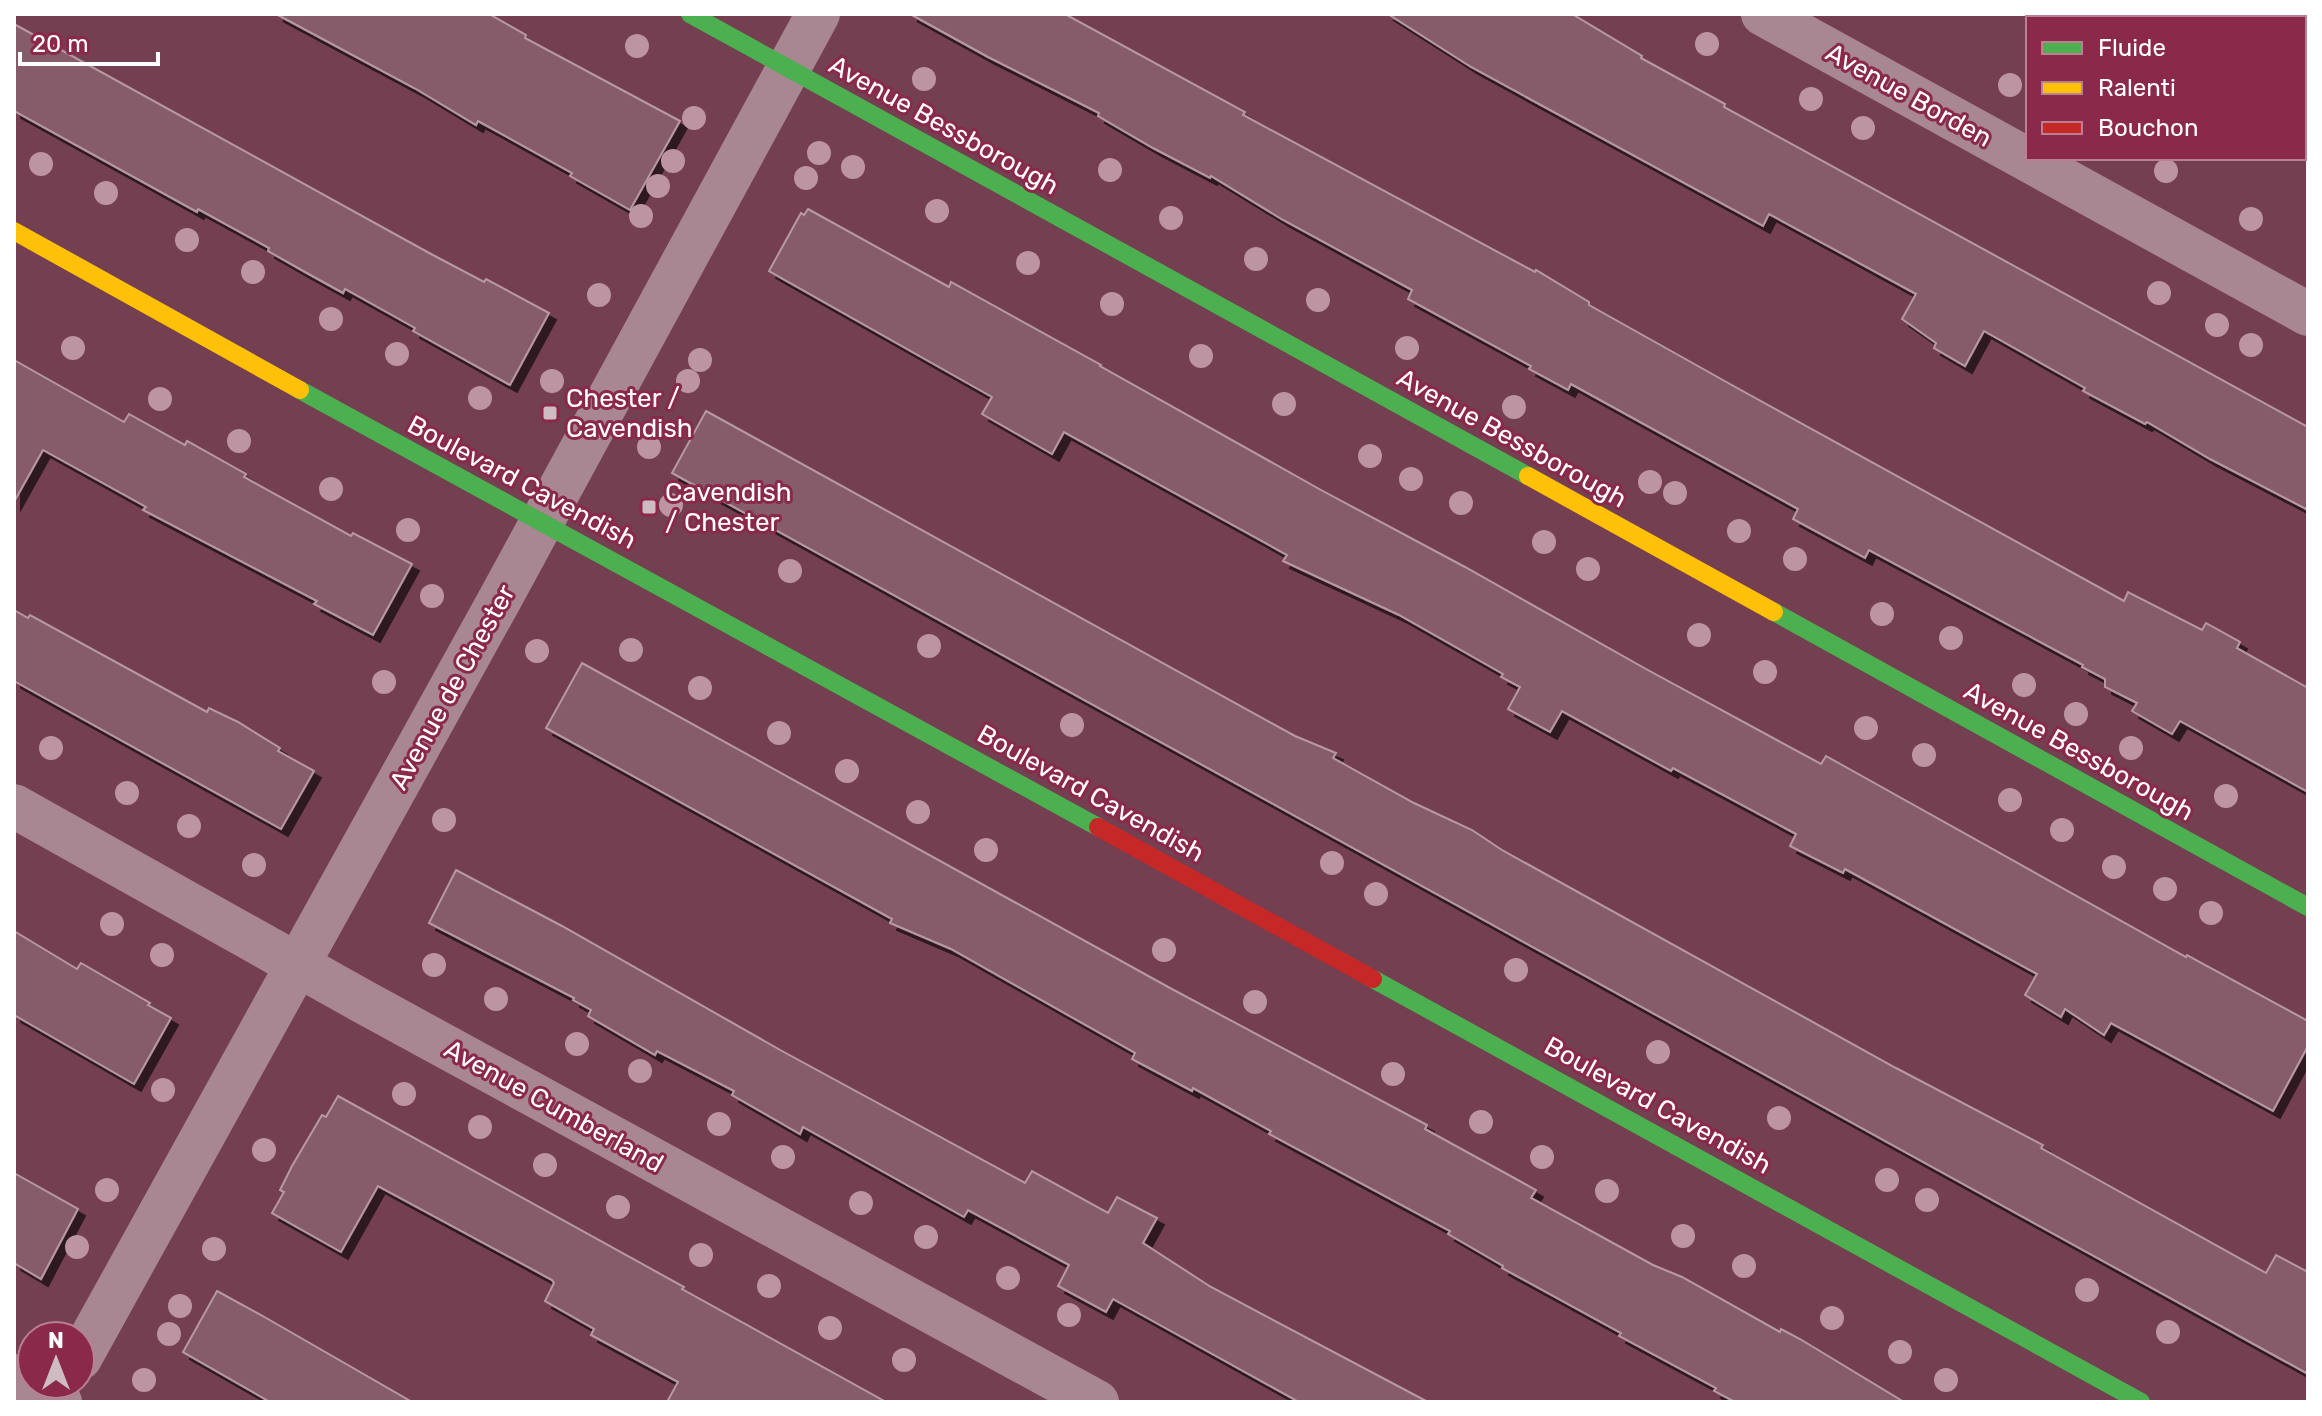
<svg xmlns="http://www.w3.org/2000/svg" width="2322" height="1416" font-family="Rubik,sans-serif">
<defs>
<filter id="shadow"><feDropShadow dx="7" dy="7" stdDeviation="0" flood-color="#0009"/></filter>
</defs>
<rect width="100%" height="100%" fill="#743f51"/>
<g fill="#865c6a" stroke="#b799a4" stroke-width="2" filter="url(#shadow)">
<path d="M276,14H489L526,35L525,38L680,121L630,210L570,176L572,173L478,121L476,125L416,89Z"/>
<path d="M910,14H1065L1245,112L1243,115L1535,272L1536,270L1589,302V305L1730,384L2124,601L2128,592L2202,630L2206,623L2240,642L2237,648L2308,688V792L2180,721L2172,734L2132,711L2137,703L2105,687V679L2082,667L2083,665L1869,550L1865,558L1793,519L1798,509L1571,384L1568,390L1529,369L1531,366L1408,299L1412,290L1283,220L1211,176L1210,178L1153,148L1098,116L1099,113L988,57Z"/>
<path d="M1388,14H1572L1642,56L1641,58L1725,104L1724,107L2308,427V510L2210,459L2147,422L2145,424L2083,391L2085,388L1984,331L1965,366L1934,348L1936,343L1902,319L1916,294L1769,214L1763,226L1471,67Z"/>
<path d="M14,24L431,254L484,282L486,279L549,313L510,385L413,331L415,328L345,289L343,293L305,272L268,251L269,248L198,209L197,212L14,111Z"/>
<path d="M808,209L949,287L951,282L1101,365L1100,366L1321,490L1465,567L1646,669L1821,764L1826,756L2186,957L2187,955L2308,1021V1046L2273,1111L2111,1023L2104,1035L2065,1009L2061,1017L2025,995L2037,974L1845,869L1843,873L1790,846L1796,834L1673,768L1671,771L1562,711L1550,732L1508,709L1520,687L1501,677L1503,674L1399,615L1283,561L1287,555L1064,432L1052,454L982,414L992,397L769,271L801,213L804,215Z"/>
<path d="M14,360L124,422L129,414L185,445L187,441L246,474L244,477L351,536L353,533L412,564L373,635L314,604L317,601L143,510L146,507L43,450L14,502Z"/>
<path d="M706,411L1295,736L1336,753L1333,758L1414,803L1472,830L1502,850L1896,1068L2043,1145L2041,1148L2266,1273L2276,1255L2308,1272V1374L672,473Z"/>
<path d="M14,610L28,618L30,615L207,712L209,708L238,722L280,748L278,751L314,771L281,829L14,681Z"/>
<path d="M582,663L1170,988L1427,1125L1425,1129L1536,1190L1531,1198L1653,1265L1682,1277L1780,1332L1781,1329L1800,1339L1904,1402H1735L1714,1391L1716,1388L1619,1336L1621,1333L1502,1268L1503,1266L1448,1234L1450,1231L1269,1134L1271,1131L1193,1088L1192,1091L1132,1059L1135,1053L951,949L890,923L892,919L546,728Z"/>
<path d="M456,870L562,926L782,1051L1025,1183L1032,1171L1108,1213L1117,1197L1157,1218L1143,1243L1211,1287L1428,1402H1299L1113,1299L1106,1312L1058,1286L1069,1265L968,1210L964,1217L803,1127L800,1134L732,1095L734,1091L657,1051L655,1055L588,1016L591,1010L573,1000L574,998L429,923Z"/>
<path d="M14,931L77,969L81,963L150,1003L148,1005L171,1018L134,1084L14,1015Z"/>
<path d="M338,1096L684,1287L682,1289L886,1402H667L678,1382L591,1335L594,1329L545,1301L554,1283L552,1280L378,1186L341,1252L272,1213L284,1192L280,1190L292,1166L322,1115L326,1117Z"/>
<path d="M14,1173L78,1209L41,1279L14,1263Z"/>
<path d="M217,1291L261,1315L412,1402H270L183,1352Z"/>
</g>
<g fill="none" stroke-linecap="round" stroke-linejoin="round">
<g stroke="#a88692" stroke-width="44">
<path d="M1763,14L2308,314"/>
<path d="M14,806L362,1001L1097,1402"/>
<path d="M80,1358L500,599L818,14"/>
<path d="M14,1376L60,1402"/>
</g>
<g stroke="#4caf50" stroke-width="18">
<path d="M690,14L1528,476"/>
<path d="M300,390L1098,827"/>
<path d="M1774,612L2308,907"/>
<path d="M1373,979L2141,1402"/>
</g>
<g stroke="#ffc107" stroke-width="18">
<path d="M14,231L300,390"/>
<path d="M1528,476L1774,612"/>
</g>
<path stroke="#c62828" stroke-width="18" d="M1098,827L1373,979"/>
</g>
<g fill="#bc94a2">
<circle cx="1707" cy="44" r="12"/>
<circle cx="637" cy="46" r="12"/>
<circle cx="924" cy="79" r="12"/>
<circle cx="2010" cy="85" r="12"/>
<circle cx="1811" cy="99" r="12"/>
<circle cx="694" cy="118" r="12"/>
<circle cx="1863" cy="128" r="12"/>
<circle cx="819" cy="153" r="12"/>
<circle cx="673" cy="161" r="12"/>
<circle cx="41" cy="164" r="12"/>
<circle cx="853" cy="167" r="12"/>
<circle cx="1110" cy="170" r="12"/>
<circle cx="2166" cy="171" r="12"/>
<circle cx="806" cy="178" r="12"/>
<circle cx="658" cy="186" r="12"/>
<circle cx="106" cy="193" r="12"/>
<circle cx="937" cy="211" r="12"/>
<circle cx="641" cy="216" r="12"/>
<circle cx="1171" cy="218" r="12"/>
<circle cx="2251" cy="219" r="12"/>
<circle cx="187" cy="240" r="12"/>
<circle cx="1256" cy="259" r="12"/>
<circle cx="1028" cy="263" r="12"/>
<circle cx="253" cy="272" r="12"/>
<circle cx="2159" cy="293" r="12"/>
<circle cx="599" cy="295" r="12"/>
<circle cx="1318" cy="300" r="12"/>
<circle cx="1112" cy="304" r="12"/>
<circle cx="331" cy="319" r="12"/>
<circle cx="2217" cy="325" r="12"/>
<circle cx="2251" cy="345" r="12"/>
<circle cx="73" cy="348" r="12"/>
<circle cx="1407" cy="348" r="12"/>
<circle cx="397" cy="354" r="12"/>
<circle cx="1201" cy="356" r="12"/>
<circle cx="700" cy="360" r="12"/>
<circle cx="552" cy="381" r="12"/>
<circle cx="688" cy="381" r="12"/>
<circle cx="480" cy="398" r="12"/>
<circle cx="160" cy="399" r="12"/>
<circle cx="1284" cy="404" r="12"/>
<circle cx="1514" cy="407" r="12"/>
<circle cx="239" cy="441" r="12"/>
<circle cx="649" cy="447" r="12"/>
<circle cx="1370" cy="456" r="12"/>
<circle cx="1411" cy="479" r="12"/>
<circle cx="1650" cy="482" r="12"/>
<circle cx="331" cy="489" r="12"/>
<circle cx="1675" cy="493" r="12"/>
<circle cx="1461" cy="503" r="12"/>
<circle cx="671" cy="505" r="12"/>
<circle cx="408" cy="530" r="12"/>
<circle cx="1739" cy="531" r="12"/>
<circle cx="1544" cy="542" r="12"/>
<circle cx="1795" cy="559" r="12"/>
<circle cx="1588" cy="569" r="12"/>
<circle cx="790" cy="571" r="12"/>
<circle cx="432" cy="596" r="12"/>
<circle cx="1882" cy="614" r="12"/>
<circle cx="1699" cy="635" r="12"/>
<circle cx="1951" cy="638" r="12"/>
<circle cx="929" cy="646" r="12"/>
<circle cx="631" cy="650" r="12"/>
<circle cx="537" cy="651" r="12"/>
<circle cx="1765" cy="672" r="12"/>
<circle cx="384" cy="682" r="12"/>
<circle cx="2024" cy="685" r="12"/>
<circle cx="700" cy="688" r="12"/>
<circle cx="2076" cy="714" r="12"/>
<circle cx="1072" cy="725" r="12"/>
<circle cx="1866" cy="728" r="12"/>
<circle cx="779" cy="733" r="12"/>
<circle cx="51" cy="748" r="12"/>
<circle cx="2131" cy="748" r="12"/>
<circle cx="1924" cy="755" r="12"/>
<circle cx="847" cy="771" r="12"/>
<circle cx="127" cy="793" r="12"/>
<circle cx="2226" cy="796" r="12"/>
<circle cx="2010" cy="800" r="12"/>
<circle cx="918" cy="812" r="12"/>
<circle cx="444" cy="820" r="12"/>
<circle cx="189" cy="826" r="12"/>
<circle cx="2062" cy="830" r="12"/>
<circle cx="986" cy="850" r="12"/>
<circle cx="1332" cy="863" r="12"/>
<circle cx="254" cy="865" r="12"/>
<circle cx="2114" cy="867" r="12"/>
<circle cx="2165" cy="889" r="12"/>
<circle cx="1376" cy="894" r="12"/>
<circle cx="2211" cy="913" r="12"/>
<circle cx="112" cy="924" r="12"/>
<circle cx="1164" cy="950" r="12"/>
<circle cx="162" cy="955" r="12"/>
<circle cx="434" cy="965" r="12"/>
<circle cx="1516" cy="970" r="12"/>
<circle cx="496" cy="999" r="12"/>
<circle cx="1255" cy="1002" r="12"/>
<circle cx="577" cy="1044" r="12"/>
<circle cx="1658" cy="1052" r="12"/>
<circle cx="640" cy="1071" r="12"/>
<circle cx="1393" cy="1074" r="12"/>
<circle cx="163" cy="1090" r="12"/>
<circle cx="404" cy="1094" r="12"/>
<circle cx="1779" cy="1118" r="12"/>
<circle cx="1481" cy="1122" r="12"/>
<circle cx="719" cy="1124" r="12"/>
<circle cx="480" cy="1127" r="12"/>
<circle cx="264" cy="1150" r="12"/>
<circle cx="783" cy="1157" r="12"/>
<circle cx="1542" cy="1157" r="12"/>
<circle cx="545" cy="1165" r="12"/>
<circle cx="1887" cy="1180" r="12"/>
<circle cx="107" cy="1190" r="12"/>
<circle cx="1607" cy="1191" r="12"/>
<circle cx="1927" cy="1200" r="12"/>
<circle cx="861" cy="1203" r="12"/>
<circle cx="618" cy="1207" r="12"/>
<circle cx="1683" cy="1236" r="12"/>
<circle cx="926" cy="1237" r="12"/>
<circle cx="77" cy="1247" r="12"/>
<circle cx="214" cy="1249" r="12"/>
<circle cx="701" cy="1255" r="12"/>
<circle cx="1744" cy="1266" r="12"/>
<circle cx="1008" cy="1278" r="12"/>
<circle cx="769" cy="1286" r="12"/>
<circle cx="2087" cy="1290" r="12"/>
<circle cx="180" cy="1306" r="12"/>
<circle cx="1069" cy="1315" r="12"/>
<circle cx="1832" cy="1318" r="12"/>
<circle cx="830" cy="1328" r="12"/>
<circle cx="2168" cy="1332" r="12"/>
<circle cx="169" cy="1334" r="12"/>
<circle cx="1900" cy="1352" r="12"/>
<circle cx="904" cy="1360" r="12"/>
<circle cx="144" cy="1380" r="12"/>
<circle cx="1946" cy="1380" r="12"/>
</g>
<g fill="#cebcc2" stroke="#8a2949" stroke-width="3">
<rect x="542" y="405" width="16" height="16" rx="4"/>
<rect x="641" y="499" width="16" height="16" rx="4"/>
</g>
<g text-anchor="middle" stroke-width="6" stroke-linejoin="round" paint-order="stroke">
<g font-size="26" fill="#fff" stroke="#8a2949">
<text transform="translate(1909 95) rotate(29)" y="9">Avenue Borden</text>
<text transform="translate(944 125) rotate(29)" y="9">Avenue Bessborough</text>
<text transform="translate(1512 438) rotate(29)" y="9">Avenue Bessborough</text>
<text transform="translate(522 482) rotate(28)" y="9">Boulevard Cavendish</text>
<text transform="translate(452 687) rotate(-61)" y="9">Avenue de Chester</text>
<text transform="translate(2079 751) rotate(29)" y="9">Avenue Bessborough</text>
<text transform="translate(1091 793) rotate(29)" y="9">Boulevard Cavendish</text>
<text transform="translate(1658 1105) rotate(29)" y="9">Boulevard Cavendish</text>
<text transform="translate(554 1106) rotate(29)" y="9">Avenue Cumberland</text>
</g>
<g font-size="26" fill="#fff" stroke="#8a2949" text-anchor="start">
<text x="566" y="407">Chester /<tspan x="566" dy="30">Cavendish</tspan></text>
<text x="665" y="501">Cavendish<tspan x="665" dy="30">/ Chester</tspan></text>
</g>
</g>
<rect width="2322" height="1416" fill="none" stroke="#ffffff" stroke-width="32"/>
<rect x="2026" y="16" width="280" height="144" fill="#8a2949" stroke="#b97f92" stroke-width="2"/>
<rect x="2042" y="42" width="40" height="12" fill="#4caf50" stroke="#b97f92" stroke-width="2"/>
<text x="2098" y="56" font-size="24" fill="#ffffff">Fluide</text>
<rect x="2042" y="82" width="40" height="12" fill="#ffc107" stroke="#b97f92" stroke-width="2"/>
<text x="2098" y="96" font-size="24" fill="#ffffff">Ralenti</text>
<rect x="2042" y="122" width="40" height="12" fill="#c62828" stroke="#b97f92" stroke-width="2"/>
<text x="2098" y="136" font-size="24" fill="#ffffff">Bouchon</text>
<g transform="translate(56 1360)"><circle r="38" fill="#8a2949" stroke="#b97f92" stroke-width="2"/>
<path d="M0-6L14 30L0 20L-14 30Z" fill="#cebcc2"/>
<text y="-12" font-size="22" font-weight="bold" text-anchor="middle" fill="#ffffff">N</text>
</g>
<path d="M20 52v12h138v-12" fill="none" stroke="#ffffff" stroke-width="4"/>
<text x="32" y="52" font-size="24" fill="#ffffff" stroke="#8a2949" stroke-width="6" paint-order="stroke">20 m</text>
</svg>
